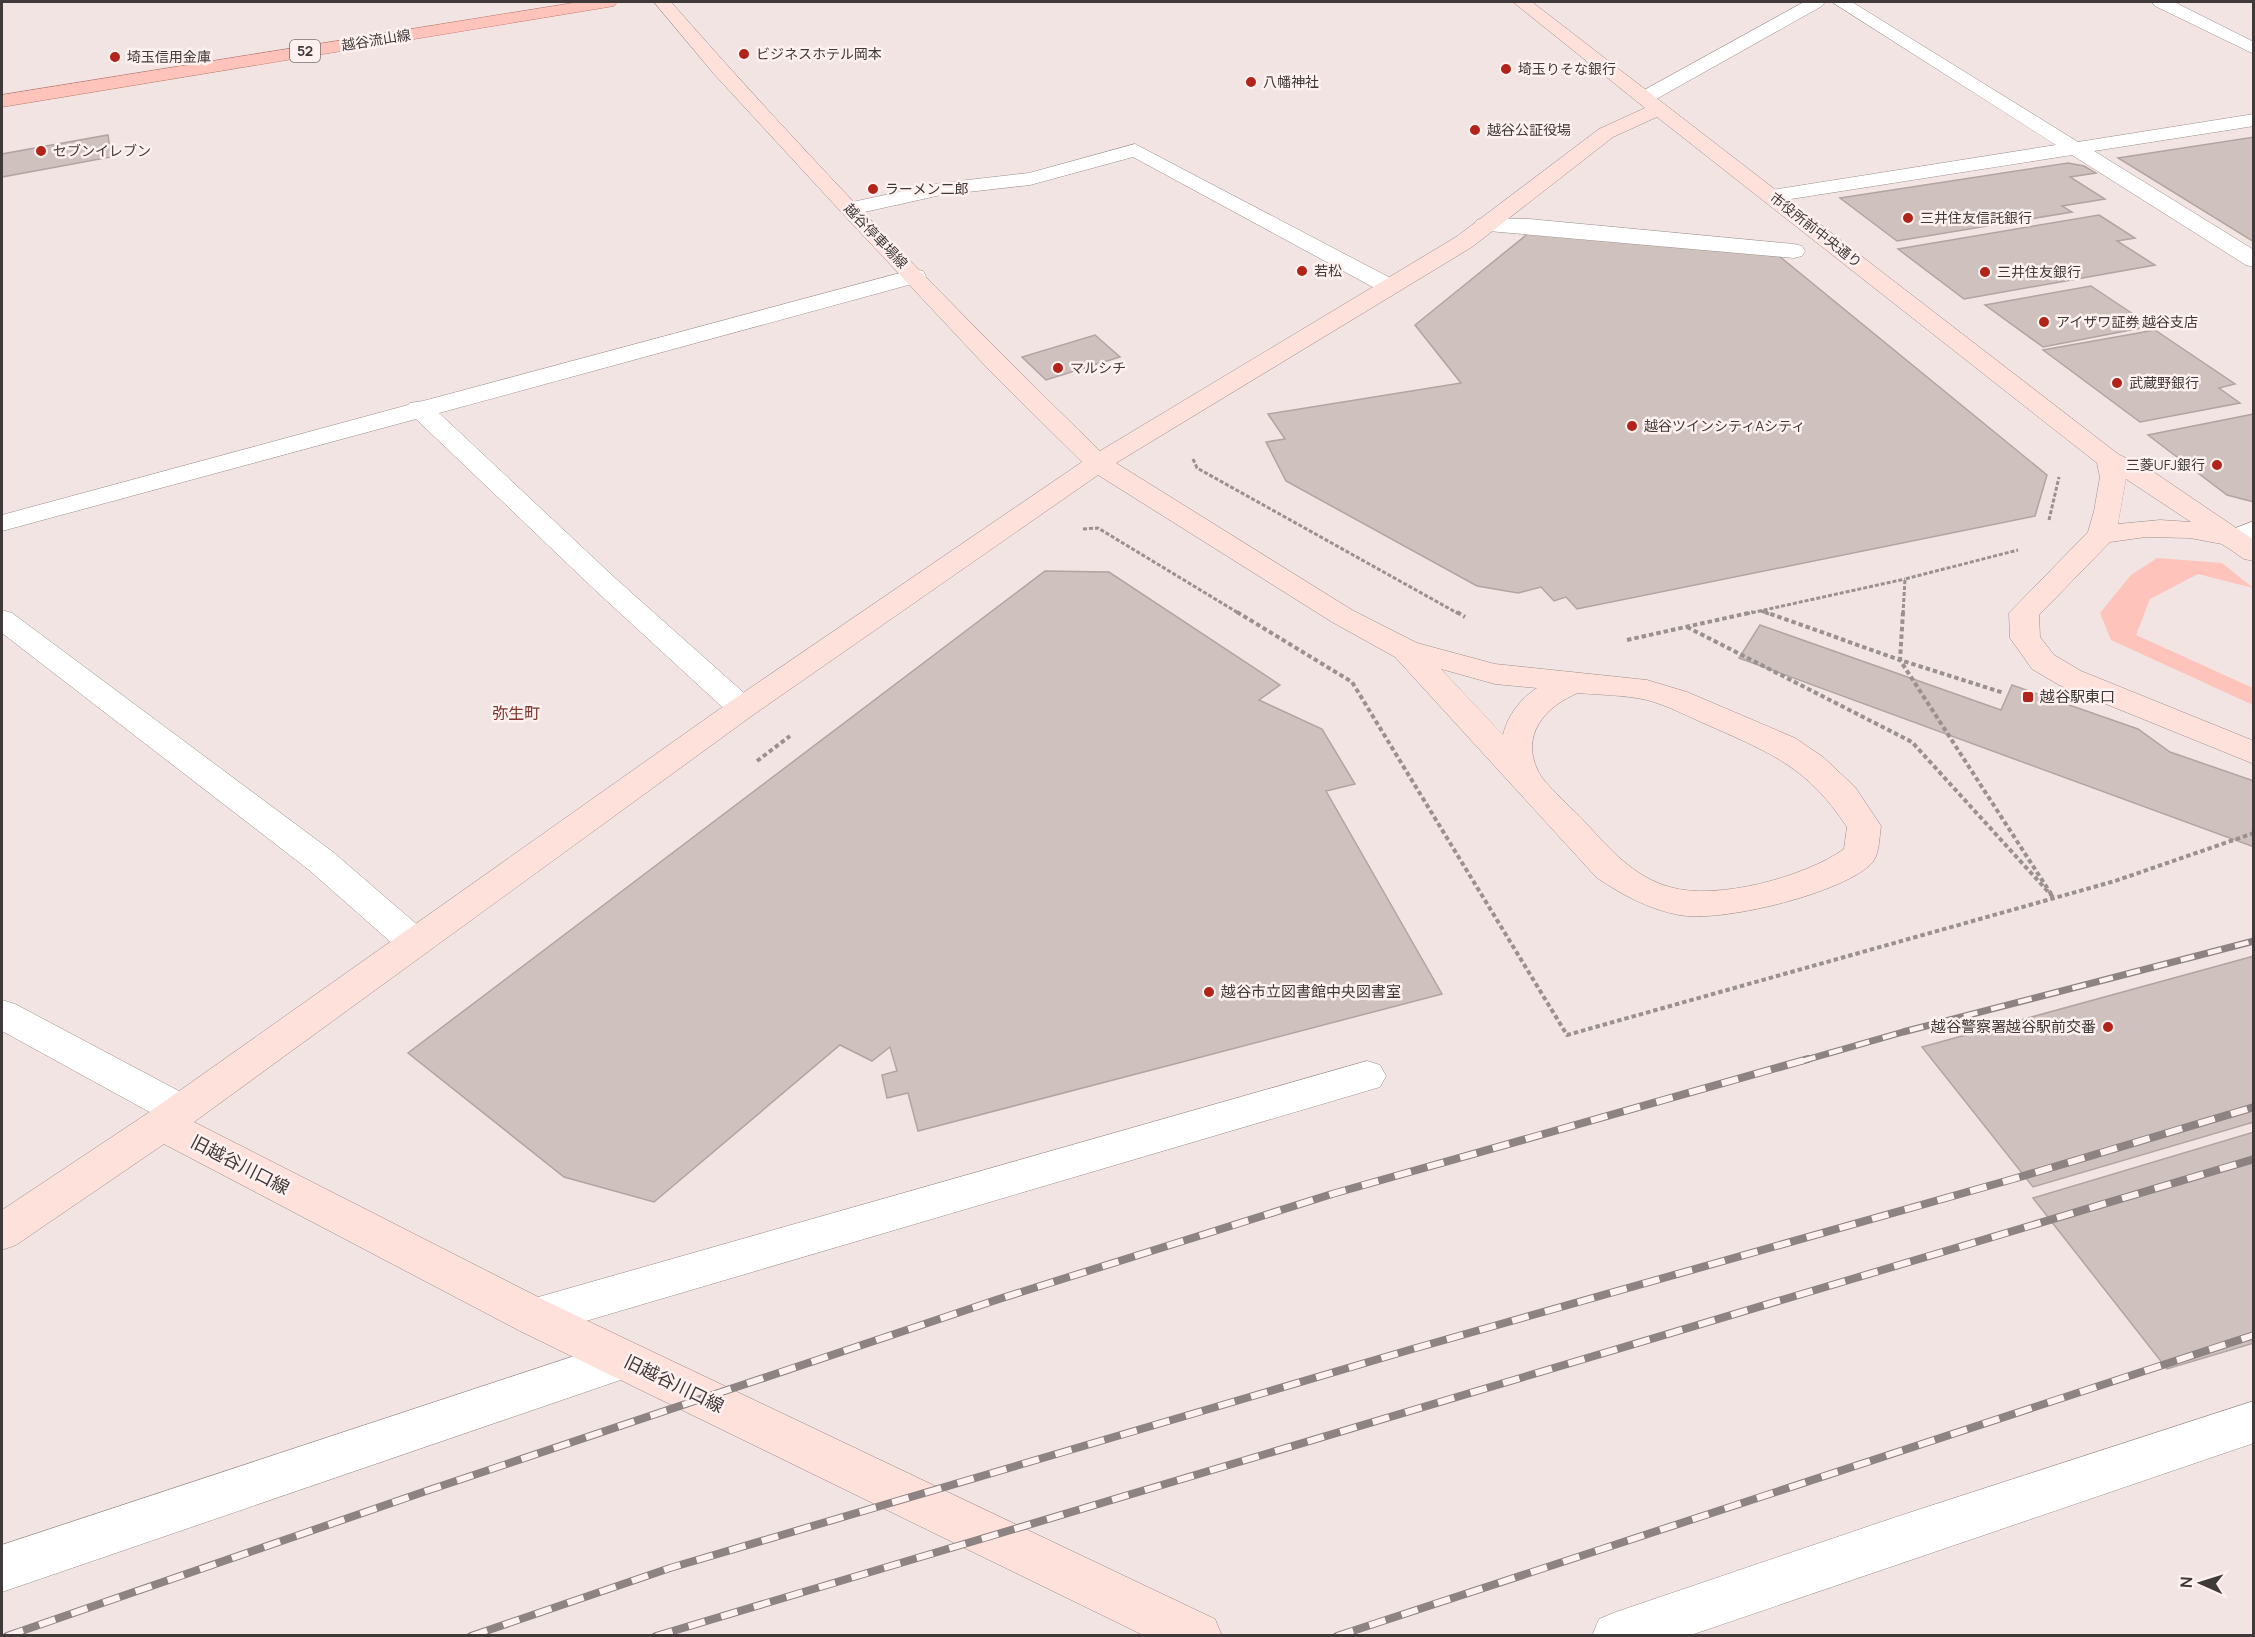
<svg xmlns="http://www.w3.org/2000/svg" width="2255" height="1637" font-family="Manrope,'Noto Sans JP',sans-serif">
<rect width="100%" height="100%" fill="#f2e4e2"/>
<path fill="#fec3ba" d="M2157,558L2222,563L2253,588L2198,574L2150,599L2136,635L2253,688V705L2111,640L2100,613L2131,575Z"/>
<g fill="#cec1be" stroke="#b1a4a1" stroke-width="1.5">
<path d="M108,135L111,157L2,177V154Z"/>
<path d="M2254,137V242L2118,158Z"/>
<path d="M2068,163L2084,166L2096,173L2070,177L2105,199L2062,206L2072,212L1897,241L1840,198Z"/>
<path d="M2099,215L2135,238L2117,241L2155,265L1964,299L1898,249Z"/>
<path d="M1530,232L1779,256L2047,475L2035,516L1577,609L1566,597L1554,601L1541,587L1518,593L1477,586L1286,481L1266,442L1285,439L1268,414L1461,383L1415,325Z"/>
<path d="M2091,286L2151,326L2043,347L1985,305Z"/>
<path d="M2155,330L2235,384L2219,388L2240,403L2140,422L2043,350Z"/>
<path d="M1095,335L1120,357L1046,380L1022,357Z"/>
<path d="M2254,414V502L2227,495L2148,435Z"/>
<path d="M1045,571L1109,572L1280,685L1259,700L1322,729L1355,784L1326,791L1442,994L918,1131L908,1093L887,1098L882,1075L897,1071L890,1047L872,1061L840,1045L654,1202L564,1177L408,1053Z"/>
<path d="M1760,625L2001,710L2012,685L2138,729L2170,752L2254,781V847L1739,658Z"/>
<path d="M2254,956V1122L2033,1187L1922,1047Z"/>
<path d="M2254,1132V1343L2167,1369L2033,1198Z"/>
</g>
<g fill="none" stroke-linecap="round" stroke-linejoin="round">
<g stroke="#9b8f8c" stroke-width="1">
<g id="lane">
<path d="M1135,144L1398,282L1401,287L1398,292L1390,294L1382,292L1133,157L1030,185L941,195L851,215L843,214L840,209L843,204L941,183L1029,173Z"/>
<path d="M1485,218L1529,219L1794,244L1802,246L1805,251L1802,256L1794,258L1477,230L1474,225L1477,220Z"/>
</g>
</g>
<g stroke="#9b8f8c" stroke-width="1">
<g id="street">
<path d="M1804,2H1825L1822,6L1651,102H1637L1634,98L1637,94Z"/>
<path d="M1832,2H1852L2078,142L2254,114V126L2094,151L2254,250V267L2246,265L2072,155L1772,202L1765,200L1761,196L1765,192L1772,190L2056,145Z"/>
<path d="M2152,2H2174L2254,42V54L2155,6Z"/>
<path d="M915,269L923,271L926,276L923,281L439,413L615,578L753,701L757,708L753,715L742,718L731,715L595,590L416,419L2,531V515L408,405L410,403L423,401Z"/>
<path d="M2254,521V540L2233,547L2223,545L2219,539L2223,533Z"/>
<path d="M2,610L12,613L333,852L428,934L433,943L428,952L415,956L402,952L309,870L2,633Z"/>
<path d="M2,1000L15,1004L194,1099L199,1110L194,1121L180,1126L166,1121L2,1031Z"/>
<path d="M1367,1061L1380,1065L1386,1076L1380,1087L535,1336L520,1331L514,1317L520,1303L535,1298Z"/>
<path d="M623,1340L638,1346L645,1360L638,1374L2,1592V1545Z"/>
<path d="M2254,1401V1443L1688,1636H1592L1599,1619L1616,1612L1899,1516Z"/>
</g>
</g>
<g stroke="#9b8f8c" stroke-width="1">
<path id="secondary" d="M654,2H671C807,157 952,307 1100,451L1456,237L1599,129L1645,108L1513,2H1532L2118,454L2155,473L2254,540V561L2244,559L2222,544L2190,538L2146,537L2110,542L2039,615L2040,637L2054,655L2081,671L2254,741V764L2059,685L2032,669L2015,645L2010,638L2009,613L2088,532L2094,511L2100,477L2097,463L1657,117L1613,137L1472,247L1116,463L1352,610L1417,643L1495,664L1647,680L1687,692L1795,738L1823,757L1855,787L1881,826C1879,838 1880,856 1870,865C1839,894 1721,923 1679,915C1648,909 1623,895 1597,878L1395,657L1332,622L1098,475L753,715L194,1122L550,1303L1215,1619L1222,1636H1145L520,1331L164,1144L16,1245L2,1250V1210L148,1113L731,701L1082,462L991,372L843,214L714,74ZM2126,479L2191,522L2160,520L2118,524ZM1441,669L1495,684L1537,688C1521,698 1507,716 1503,735ZM1578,693C1601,695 1625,695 1647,700C1669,706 1689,717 1710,726C1773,754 1808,768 1847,827L1844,849C1805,877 1716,901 1670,887C1633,877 1609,848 1584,821C1573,809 1544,784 1538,771C1520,734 1546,706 1578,693Z"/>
</g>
<g stroke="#bb796f" stroke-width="1">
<path id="primary" d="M579,2H617L614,6L608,7L2,107V95Z"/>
</g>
<g stroke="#9a908f" stroke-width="3" stroke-dasharray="4 2" stroke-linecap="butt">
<path d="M1193,459L1197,468L1459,614"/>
<path d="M2049,520L2059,477"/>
<path d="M1083,529L1098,528L1240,614"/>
<path d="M1761,611L1769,614"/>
<path d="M1746,614L1905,579"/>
<path d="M1903,614L1905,579L2018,550"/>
</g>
<g stroke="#9a908f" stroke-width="4" stroke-dasharray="4.5 3" stroke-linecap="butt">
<path d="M1237,612L1352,682L1567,1035L2115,881L2254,833"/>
<path d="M1457,612L1465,617"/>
<path d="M1903,612L1900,660L2004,693"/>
<path d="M1687,627L1912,742L2053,897L1900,660L1765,612"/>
<path d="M1627,640L1753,612"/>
<path d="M757,761L790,736"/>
</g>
<use href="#lane" fill="#fff" fill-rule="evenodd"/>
<use href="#street" fill="#fff" fill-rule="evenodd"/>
<use href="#secondary" fill="#ffe1dc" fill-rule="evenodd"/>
<use href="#primary" fill="#fec3ba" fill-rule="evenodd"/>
<g stroke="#8c8382" stroke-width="7">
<path id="rail-far1" d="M1802,1061L1903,1032L2254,941"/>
</g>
<g stroke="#8c8382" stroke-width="8">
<g id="rail">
<path d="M7,1636L429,1490L999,1299L1332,1194L1808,1059"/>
<path d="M471,1636L670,1568L1409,1350L2013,1179L2254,1107"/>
<path d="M656,1636L2254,1159"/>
<path d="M1337,1636L2254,1335"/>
</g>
</g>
<use href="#rail-far1" stroke="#fff1ef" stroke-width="4.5" stroke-dasharray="14" stroke-linecap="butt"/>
<use href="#rail" stroke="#fff1ef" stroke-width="6" stroke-dasharray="17" stroke-linecap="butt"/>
</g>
<g fill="#b22419" stroke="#fff1ef" stroke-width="2">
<circle cx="744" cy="54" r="6"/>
<circle cx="115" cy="57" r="6"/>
<circle cx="1506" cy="69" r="6"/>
<circle cx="1251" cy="82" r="6"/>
<circle cx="1475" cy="130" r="6"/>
<circle cx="41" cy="151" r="6"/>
<circle cx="873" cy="189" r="6"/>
<circle cx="1908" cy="218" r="6"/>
<circle cx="1302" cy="271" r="6"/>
<circle cx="1985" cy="272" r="6"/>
<circle cx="2044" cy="322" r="6"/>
<circle cx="1058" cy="368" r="6"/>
<circle cx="2117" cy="383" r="6"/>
<circle cx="1632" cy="426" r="6"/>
<circle cx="2217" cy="465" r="6"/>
<rect x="2022" y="691" width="12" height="12" rx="3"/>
<circle cx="1209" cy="992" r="6"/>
<circle cx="2108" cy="1027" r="6"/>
</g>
<g text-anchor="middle" stroke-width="5" stroke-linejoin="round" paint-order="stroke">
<g font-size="14" fill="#3f3a39" stroke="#fff1ef">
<text transform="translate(376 40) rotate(-9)" y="5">越谷流山線</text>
<text transform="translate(1816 230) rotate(38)" y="5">市役所前中央通り</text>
<text transform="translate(876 236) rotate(46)" y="5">越谷停車場線</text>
</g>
<rect fill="#fff1ef" stroke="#797170" stroke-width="1.5" x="290" y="40" width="30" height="22" rx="4.5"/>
<g font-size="14" font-weight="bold" fill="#3f3a39">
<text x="305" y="56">52</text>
</g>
<g font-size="14" fill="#3f3a39" stroke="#fff1ef" text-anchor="start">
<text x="756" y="59">ビジネスホテル岡本</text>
<text x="127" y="62">埼玉信用金庫</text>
<text x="1518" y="74">埼玉りそな銀行</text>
<text x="1263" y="87">八幡神社</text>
<text x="1487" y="135">越谷公証役場</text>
<text x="53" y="156">セブンイレブン</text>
<text x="885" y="194">ラーメン二郎</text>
<text x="1920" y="223">三井住友信託銀行</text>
<text x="1314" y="276">若松</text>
<text x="1997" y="277">三井住友銀行</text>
<text x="2056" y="327">アイザワ証券 越谷支店</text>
<text x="1070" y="373">マルシチ</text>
<text x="2129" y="388">武蔵野銀行</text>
<text x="1644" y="431">越谷ツインシティAシティ</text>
<text x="2205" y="470" text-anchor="end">三菱UFJ銀行</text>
</g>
<g font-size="15" fill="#3f3a39" stroke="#fff1ef" text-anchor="start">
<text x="2040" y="702">越谷駅東口</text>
<text x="1221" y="997">越谷市立図書館中央図書室</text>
<text x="2096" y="1032" text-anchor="end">越谷警察署越谷駅前交番</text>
</g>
<g font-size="16" fill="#7e372e" stroke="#fff1ef">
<text x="516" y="719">弥生町</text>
</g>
<g font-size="18" fill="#3f3a39" stroke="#fff1ef">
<text transform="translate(240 1165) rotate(27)" y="6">旧越谷川口線</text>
<text transform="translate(674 1384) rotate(26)" y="6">旧越谷川口線</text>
</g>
</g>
<rect width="2255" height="1637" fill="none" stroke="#3f3a39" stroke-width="6"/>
<g transform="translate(2201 1583) rotate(273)" stroke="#fff1ef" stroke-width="4.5" paint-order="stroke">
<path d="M0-4.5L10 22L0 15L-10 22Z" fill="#3f3a39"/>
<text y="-9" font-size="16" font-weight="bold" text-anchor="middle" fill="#3f3a39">N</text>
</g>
</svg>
